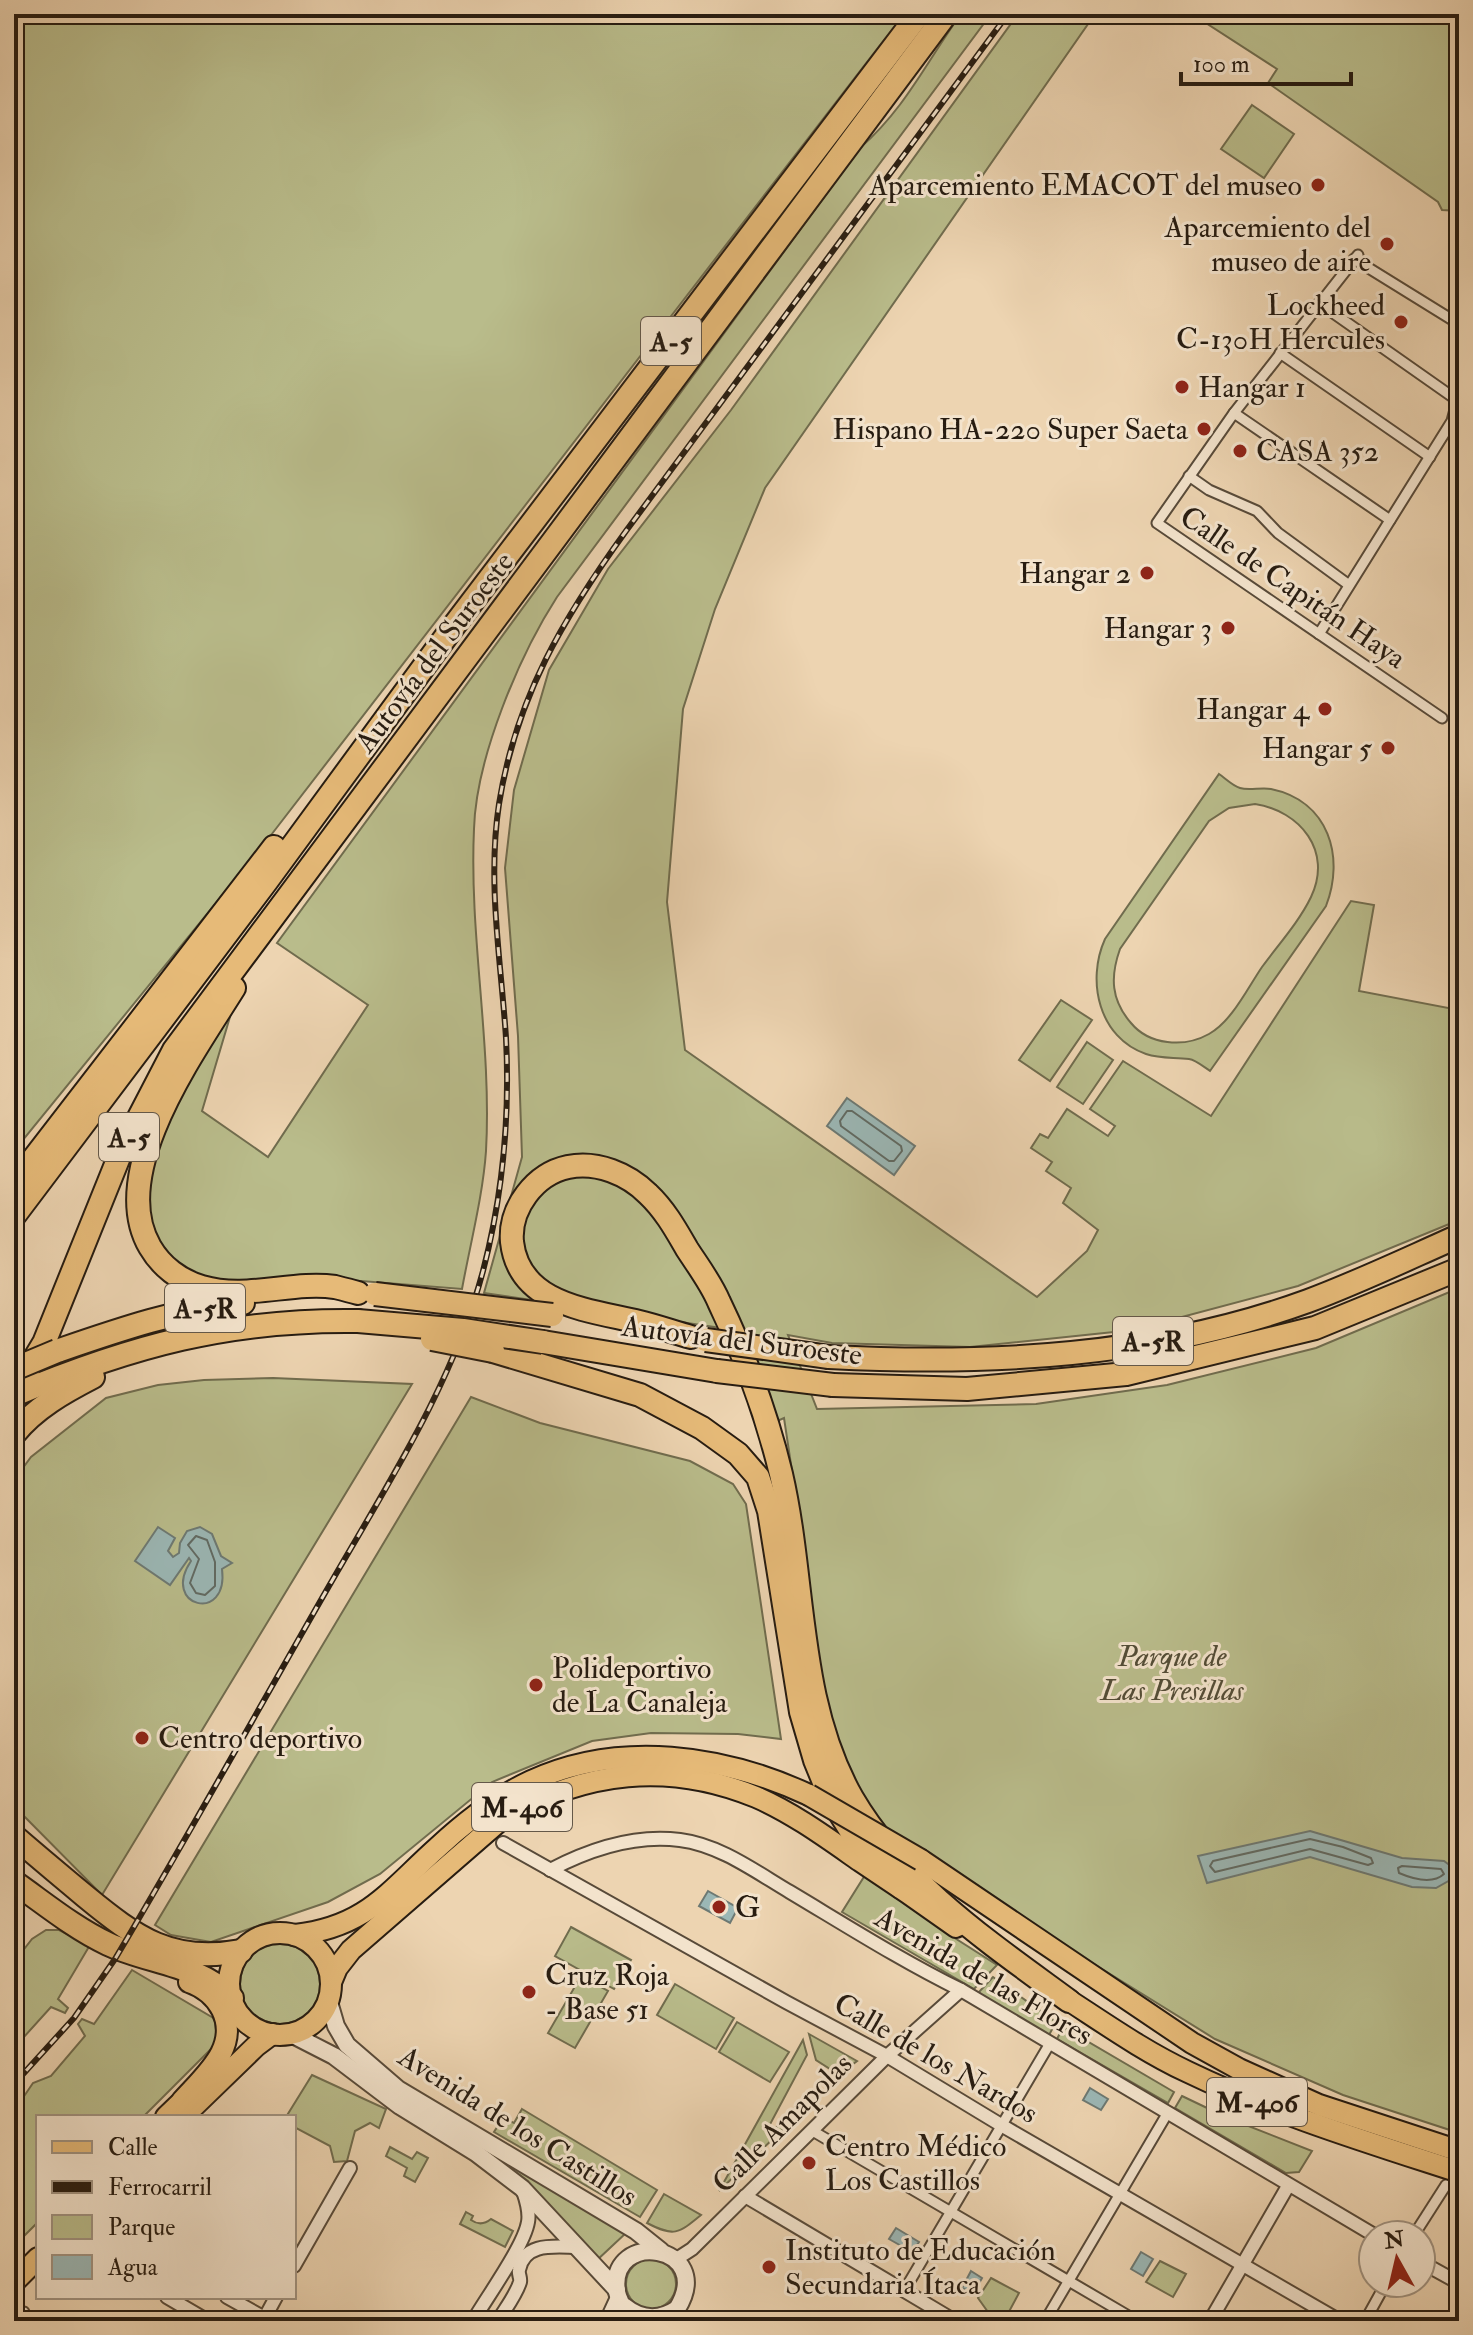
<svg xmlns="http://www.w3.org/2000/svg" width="1473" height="2335" font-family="'IM FELL Double Pica',serif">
<rect width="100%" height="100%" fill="#edd4b1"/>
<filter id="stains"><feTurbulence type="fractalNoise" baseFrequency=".0025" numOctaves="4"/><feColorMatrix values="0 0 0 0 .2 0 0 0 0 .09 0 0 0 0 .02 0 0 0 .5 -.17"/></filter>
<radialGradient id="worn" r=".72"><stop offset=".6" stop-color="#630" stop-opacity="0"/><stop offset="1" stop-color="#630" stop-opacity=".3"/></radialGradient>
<g fill="#b9bc8b" stroke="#706c4e" stroke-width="2" fill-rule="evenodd">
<path d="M14,14H904L268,839L14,1151Z"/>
<path d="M961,14H991L557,597C519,656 476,758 474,829C469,937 492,1044 486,1151C483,1195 470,1245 462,1289L323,1278L211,1282L170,1261L153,1237L144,1196L162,1129L235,1000L202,1111L268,1157L368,1005L277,943L860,148C905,109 927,61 961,14Z"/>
<path d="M1018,14H1095L765,488L715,609L683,709L667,902L685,1050L1037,1297L1087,1251L1098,1230L1063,1203L1071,1188L1046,1171L1052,1162L1031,1148L1040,1134L1048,1138L1067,1109L1108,1136L1115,1126L1090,1109L1123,1061L1211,1116L1351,901L1374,905L1359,991L1459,1010V1220L1298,1286L1133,1330L970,1347L832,1343L788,1335L817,1409L1036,1404L1167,1385L1316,1348L1459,1288V2133L1343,2095L1215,2039L1060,1943L875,1821L834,1747L812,1637L803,1544L784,1418L773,1423L734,1330L484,1293L522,1157L518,1036L505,868L514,790L549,670L608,569L731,410Z"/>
<path d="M1192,14H1459V211L1442,210L1438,202L1268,83L1277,69Z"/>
<path d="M1252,105L1294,134L1264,178L1221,149Z"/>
<path d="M1219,774C1225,778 1233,786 1240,788C1249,791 1261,787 1271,789C1329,801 1345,857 1326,906L1210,1071C1204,1067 1196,1060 1189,1059C1174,1057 1161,1059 1146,1054C1099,1038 1086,981 1105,939ZM1255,804C1300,811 1333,851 1311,897C1299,922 1278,945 1262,967C1247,989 1232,1021 1209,1034C1184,1048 1149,1045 1131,1023C1111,1000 1110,977 1120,949L1209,821L1229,808Z"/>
<path d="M1061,1000L1092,1020L1050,1081L1019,1060Z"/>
<path d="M1087,1042L1113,1060L1083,1104L1057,1087Z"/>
<path d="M273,1378L412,1384L102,1895L14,1806V1480L31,1457L106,1398L158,1385L204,1380Z"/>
<path d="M471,1397L540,1423L690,1461L733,1484L746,1504L781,1739L738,1734L651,1733L592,1741L492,1782L380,1874L328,1902L211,1942L171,1935L155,1925Z"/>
<path d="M867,1872L950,1935L997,1965L974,1989L842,1912Z"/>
<path d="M571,1927L631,1960L614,1989L555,1956Z"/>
<path d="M46,1930H59L90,1945L58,1999L68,2008L65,2013L51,2007L14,2048V1962L32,1939Z"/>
<circle cx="280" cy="1984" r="40"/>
<path d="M132,1970L215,2019L220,2027L217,2043L143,2117H38V2222L14,2246V2111L33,2083L51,2076L85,2036L78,2024L82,2019L94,2024Z"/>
<path d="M581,1976L608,1991L575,2048L548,2033Z"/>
<path d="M993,1977L1056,2022L1049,2035L978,1993Z"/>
<path d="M675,1984L734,2018L716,2049L657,2015Z"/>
<path d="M737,2022L789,2052L770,2082L719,2052Z"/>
<path d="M1063,2027L1174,2092L1168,2103L1057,2039Z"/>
<path d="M809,2034L857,2061L845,2070L830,2069L816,2060Z"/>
<path d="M803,2040L807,2055L768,2128L772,2132L802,2100L808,2105L719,2191Z"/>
<path d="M312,2075L386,2109L379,2128L370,2123L355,2131L347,2161L334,2162L330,2146L294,2127V2117H286Z"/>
<path d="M1182,2096L1228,2118L1312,2151L1299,2172L1286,2173L1175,2108Z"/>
<path d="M522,2109L657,2190L640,2217L494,2132L503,2118L514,2123Z"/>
<path d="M390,2147L412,2159L417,2152L428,2158L415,2182L404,2176L407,2168L386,2156Z"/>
<path d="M484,2150L626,2233L596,2261Z"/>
<path d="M664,2194L701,2215C678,2234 674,2237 647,2223Z"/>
<path d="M466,2212L473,2216L471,2220C478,2225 485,2224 491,2219L513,2231L505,2247L460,2224Z"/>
<circle cx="651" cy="2284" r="25"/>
<path d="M1160,2261L1186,2274L1173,2297L1146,2282Z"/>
<path d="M991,2278L1019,2293L1004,2321L988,2312L978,2298Z"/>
</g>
<g fill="#9bb7b5" stroke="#6d7973" stroke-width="2">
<path d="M847,1098L915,1146L894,1175L827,1126Z"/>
<path d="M158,1527L175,1538L168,1551L173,1557L179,1553L180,1543L187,1531L200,1527L212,1534L221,1556L232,1563L222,1569C229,1624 160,1607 191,1561L189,1558L170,1585L135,1561Z"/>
<path d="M1310,1831L1402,1858L1444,1861L1448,1864L1459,1861V1875L1436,1888L1412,1887L1310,1857L1207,1883L1198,1856Z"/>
<path d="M708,1891L738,1908L730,1923L699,1906Z"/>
<path d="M1090,2088L1108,2099L1101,2110L1083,2100Z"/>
<path d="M896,2228L919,2242L912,2252L889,2239Z"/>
<path d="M1141,2252L1153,2259L1143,2276L1131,2269Z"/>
<path d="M971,2271L982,2278L973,2294L962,2288Z"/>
</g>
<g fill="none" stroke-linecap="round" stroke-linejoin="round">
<g stroke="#616a63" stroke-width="2">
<path d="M847,1111H852L901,1146L902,1151L894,1161H889L841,1126L840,1121Z"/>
<path d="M196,1536L207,1540L215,1562V1586L205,1595L196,1593L190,1583L199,1559L188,1545Z"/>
<path d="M1310,1839L1343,1847L1371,1858L1373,1863L1368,1865L1310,1849L1215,1872L1210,1866L1213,1861Z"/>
<path d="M1402,1866L1441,1869L1444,1874C1432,1885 1413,1879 1399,1873L1398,1868Z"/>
</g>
<g stroke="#584a39" stroke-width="13">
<g id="pedestrian">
<path d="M1358,255L1234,413L1157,523L1442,718"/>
<path d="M1354,259L1459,324"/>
<path d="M1319,303L1457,400"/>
<path d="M1280,353L1430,457"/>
<path d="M1234,413L1390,520"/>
<path d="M1189,476L1209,490L1257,511L1278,533L1349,585"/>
<path d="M1319,634L1452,421L1459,394"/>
<path d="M811,2130L1137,2321"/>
<path d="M1414,2235L1446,2185"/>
<path d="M904,2291L1049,2045"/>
<path d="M19,2321L24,2312"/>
<path d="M1045,2321L1167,2114"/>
<path d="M1365,2321L1386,2283"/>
</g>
</g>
<g stroke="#584a39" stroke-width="16">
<g id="minor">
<path d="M503,1843L786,2002L887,2056L1001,2125L1340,2321"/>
<path d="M550,1870C590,1849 634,1834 680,1840C720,1845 756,1872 790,1892C847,1926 902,1961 961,1990L1374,2235"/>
<path d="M745,2196L955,2321"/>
<path d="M675,2260L692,2249L887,2056L961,1990"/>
<path d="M1421,2262L1459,2283"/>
<path d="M294,2266L350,2168"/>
<path d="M167,2297L208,2321"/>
<path d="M227,2297L270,2321"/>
<path d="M263,2321L276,2297"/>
<path d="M473,2321C487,2297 524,2246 528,2222C530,2211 526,2200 523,2191"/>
<path d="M498,2321C505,2309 516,2295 520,2282C521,2278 518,2274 519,2270C524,2241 557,2247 578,2247"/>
<path d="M606,2321L618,2295"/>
<path d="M1210,2321L1288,2186"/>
</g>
</g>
<g stroke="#584a39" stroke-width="20">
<g id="tertiary">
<path d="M329,2002L336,2026L347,2045L398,2089L636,2231L661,2251"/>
<path d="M291,2034L334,2056L400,2106L476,2153L522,2188L617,2290"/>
<path d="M624,2306C641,2320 659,2321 677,2309C717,2244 607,2228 617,2292C619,2302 626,2312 631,2321"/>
</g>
</g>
<g stroke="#271c11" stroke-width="24">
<g id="primary">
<circle cx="280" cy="1984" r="51"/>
<path d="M182,2101C205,2075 240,2047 222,2010C215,1996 203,1987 189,1982"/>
<path d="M189,2111L256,2046L272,2034"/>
<path d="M166,2117L192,2092"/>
<path d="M14,2282L38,2258"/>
</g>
</g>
<g stroke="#271c11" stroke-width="24">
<g id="trunk">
<path d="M921,1860L1192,2043L1239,2069L1319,2105L1459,2151"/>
<path d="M295,1935C366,1927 388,1892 437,1848C465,1822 497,1797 531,1781C620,1740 723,1755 809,1795"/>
<path d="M332,1980L337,1968L351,1950L504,1817C586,1771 668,1761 756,1797C793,1813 827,1838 860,1861C892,1882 924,1904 956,1927"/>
<path d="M1056,1992C1100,2020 1141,2050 1188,2072C1275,2114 1367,2142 1459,2172"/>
</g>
</g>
<g stroke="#271c11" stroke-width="26">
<g id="motorway">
<path d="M234,988C195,1051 106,1172 150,1247C161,1266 180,1281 202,1287C246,1300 292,1281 335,1287C343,1289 351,1291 358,1293"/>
<path d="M14,1184L274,847"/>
<path d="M14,1216L266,882L453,627L919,14"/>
<path d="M691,1337C673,1332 656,1326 639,1322C589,1310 519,1305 512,1242C509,1208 535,1174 568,1167C597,1161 628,1174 648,1194C665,1210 676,1230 687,1249C698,1266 711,1283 719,1302C745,1356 767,1416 781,1474C806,1582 796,1699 852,1798C902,1884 990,1943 1069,2001"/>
<path d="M543,1342L717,1371"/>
<path d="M57,1351C118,1330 178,1309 243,1303"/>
<path d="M493,1351L640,1395L702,1428L738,1454L758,1477L769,1511L801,1712L815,1760L830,1797L854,1836L901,1887"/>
<path d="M829,1357C991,1365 1154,1357 1308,1301C1359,1282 1409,1258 1459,1236"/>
<path d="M833,1385L967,1389L1126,1374L1315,1328L1459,1269"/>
<path d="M14,1393L44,1343L121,1152L174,1050L946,14"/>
<path d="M14,1395C131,1346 230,1319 358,1321"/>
<path d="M14,1434C35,1408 64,1392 93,1377"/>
<path d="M14,1836C37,1856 61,1876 85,1896C136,1938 172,1964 241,1951"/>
<path d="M14,1882C44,1903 74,1928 108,1944C148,1963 199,1964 232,1998"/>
</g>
</g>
<use href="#pedestrian" stroke="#f3e3cc" stroke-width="9"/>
<use href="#minor" stroke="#f3e3cc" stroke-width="12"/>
<use href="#tertiary" stroke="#f3e3cc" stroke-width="16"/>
<use href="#primary" stroke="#e6ba78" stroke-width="20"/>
<use href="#trunk" stroke="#e6ba78" stroke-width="20"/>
<use href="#motorway" stroke="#e6ba78" stroke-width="22"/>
<g stroke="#271c11" stroke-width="6">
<path id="rail" d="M14,2084L74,2018L115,1959C188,1836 258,1710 329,1586C387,1485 453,1384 483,1271C503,1194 510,1117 506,1038C501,961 487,882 499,804C516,697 564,617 626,531L1008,14"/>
</g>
<use href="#rail" stroke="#f3e3cc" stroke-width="3" stroke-dasharray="9" stroke-linecap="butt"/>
<g stroke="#271c11" stroke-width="24" stroke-linecap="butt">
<path id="trunk-bridge" d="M809,1795L921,1860"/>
</g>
<g stroke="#271c11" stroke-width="26" stroke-linecap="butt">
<g id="motorway-bridge">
<path d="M375,1294L552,1315"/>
<path d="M358,1321L463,1330L543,1342"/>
<path d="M432,1339L493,1351"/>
<path d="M706,1340L829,1357"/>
<path d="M14,1369L57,1351"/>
<path d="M717,1371L833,1385"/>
</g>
</g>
<use href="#trunk-bridge" stroke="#e6ba78" stroke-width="20"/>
<use href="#motorway-bridge" stroke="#e6ba78" stroke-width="22"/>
</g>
<g fill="#8f2418" stroke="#f3e3cc" stroke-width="3">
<circle cx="1318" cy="185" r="8"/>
<circle cx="1387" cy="244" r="8"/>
<circle cx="1401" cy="322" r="8"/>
<circle cx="1182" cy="387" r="8"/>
<circle cx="1204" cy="429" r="8"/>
<circle cx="1240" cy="451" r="8"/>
<circle cx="1147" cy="573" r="8"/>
<circle cx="1228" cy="628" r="8"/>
<circle cx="1325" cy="709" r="8"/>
<circle cx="1388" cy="748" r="8"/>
<circle cx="536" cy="1685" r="8"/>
<circle cx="142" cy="1738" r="8"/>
<circle cx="719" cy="1907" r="8"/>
<circle cx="529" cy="1992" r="8"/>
<circle cx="809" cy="2163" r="8"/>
<circle cx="769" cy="2267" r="8"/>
</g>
<g text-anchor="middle" stroke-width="6" stroke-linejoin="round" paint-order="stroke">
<g fill="#f3e3cc" stroke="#645849" stroke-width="2">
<rect x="641" y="317" width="60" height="48" rx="6"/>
<rect x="99" y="1113" width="60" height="48" rx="6"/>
<rect x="165" y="1284" width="80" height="48" rx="6"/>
<rect x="1113" y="1317" width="80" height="48" rx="6"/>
<rect x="472" y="1783" width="100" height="48" rx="6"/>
<rect x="1207" y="2078" width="100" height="48" rx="6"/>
</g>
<g font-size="28" font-weight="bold" fill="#271c11">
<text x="671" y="351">A-5</text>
<text x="129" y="1147">A-5</text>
<text x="205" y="1318">A-5R</text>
<text x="1153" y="1351">A-5R</text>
<text x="522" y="1817">M-406</text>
<text x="1257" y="2112">M-406</text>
</g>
<g font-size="30" fill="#271c11" stroke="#f3e3cc" text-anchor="end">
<text x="1302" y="195">Aparcemiento EMACOT del museo</text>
<text x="1371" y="237">Aparcemiento del<tspan x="1371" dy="34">museo de aire</tspan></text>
<text x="1385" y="315">Lockheed<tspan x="1385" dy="34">C-130H Hercules</tspan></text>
<text x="1198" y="397" text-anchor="start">Hangar 1</text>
<text x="1188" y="439">Hispano HA-220 Super Saeta</text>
<text x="1256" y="461" text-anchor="start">CASA 352</text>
<text x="1131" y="583">Hangar 2</text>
<text x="1212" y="638">Hangar 3</text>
<text x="1309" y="719">Hangar 4</text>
<text x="1372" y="758">Hangar 5</text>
<text x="552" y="1678" text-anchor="start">Polideportivo<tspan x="552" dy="34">de La Canaleja</tspan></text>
<text x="158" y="1748" text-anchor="start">Centro deportivo</text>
<text x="735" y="1917" text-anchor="start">G</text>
<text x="545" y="1985" text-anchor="start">Cruz Roja<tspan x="545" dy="34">- Base 51</tspan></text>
<text x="825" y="2156" text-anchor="start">Centro Médico<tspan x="825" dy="34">Los Castillos</tspan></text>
<text x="785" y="2260" text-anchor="start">Instituto de Educación<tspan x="785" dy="34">Secundaria Ítaca</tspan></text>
</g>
<g font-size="30" fill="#271c11" stroke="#f3e3cc">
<text transform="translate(1293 587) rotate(34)" y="10">Calle de Capitán Haya</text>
<text transform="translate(434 652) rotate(-53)" y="10">Autovía del Suroeste</text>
<text transform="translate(742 1340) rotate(7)" y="10">Autovía del Suroeste</text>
<text transform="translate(984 1976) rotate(30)" y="10">Avenida de las Flores</text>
<text transform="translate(936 2058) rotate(30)" y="10">Calle de los Nardos</text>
<text transform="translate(782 2123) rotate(-45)" y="10">Calle Amapolas</text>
<text transform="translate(518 2126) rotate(32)" y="10">Avenida de los Castillos</text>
</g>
<g font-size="30" font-style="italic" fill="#534c36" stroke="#f3e3cc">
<text x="1172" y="1666">Parque de<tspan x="1172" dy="34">Las Presillas</tspan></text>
</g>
</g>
<rect width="1473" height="2335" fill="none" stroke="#edd4b1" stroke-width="48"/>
<rect x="16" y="16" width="1441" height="2303" fill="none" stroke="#271c11" stroke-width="4"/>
<rect x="24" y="24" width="1425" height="2287" fill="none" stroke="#271c11" stroke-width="2"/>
<rect x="36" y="2115" width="260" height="184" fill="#f3e3cc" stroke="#a19381" stroke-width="2"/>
<rect x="52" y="2141" width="40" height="12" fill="#e6ba78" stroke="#a19381" stroke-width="2"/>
<text x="108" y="2155" font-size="24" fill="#271c11">Calle</text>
<rect x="52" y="2181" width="40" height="12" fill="#271c11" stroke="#a19381" stroke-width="2"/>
<text x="108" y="2195" font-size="24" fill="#271c11">Ferrocarril</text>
<rect x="52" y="2215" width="40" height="24" fill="#b9bc8b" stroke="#a19381" stroke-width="2"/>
<text x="108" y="2235" font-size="24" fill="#271c11">Parque</text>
<rect x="52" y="2255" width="40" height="24" fill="#9bb7b5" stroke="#a19381" stroke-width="2"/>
<text x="108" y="2275" font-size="24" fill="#271c11">Agua</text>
<g transform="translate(1397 2259) rotate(352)"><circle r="38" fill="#f3e3cc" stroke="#a19381" stroke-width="2"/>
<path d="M0-6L14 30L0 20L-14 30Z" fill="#8f2418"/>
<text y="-12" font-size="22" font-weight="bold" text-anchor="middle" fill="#271c11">N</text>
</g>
<path d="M1181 72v12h170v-12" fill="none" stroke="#271c11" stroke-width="4"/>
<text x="1193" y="72" font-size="24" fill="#271c11" stroke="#f3e3cc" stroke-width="6" paint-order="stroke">100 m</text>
<rect width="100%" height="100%" filter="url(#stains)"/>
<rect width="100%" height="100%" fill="url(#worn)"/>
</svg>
